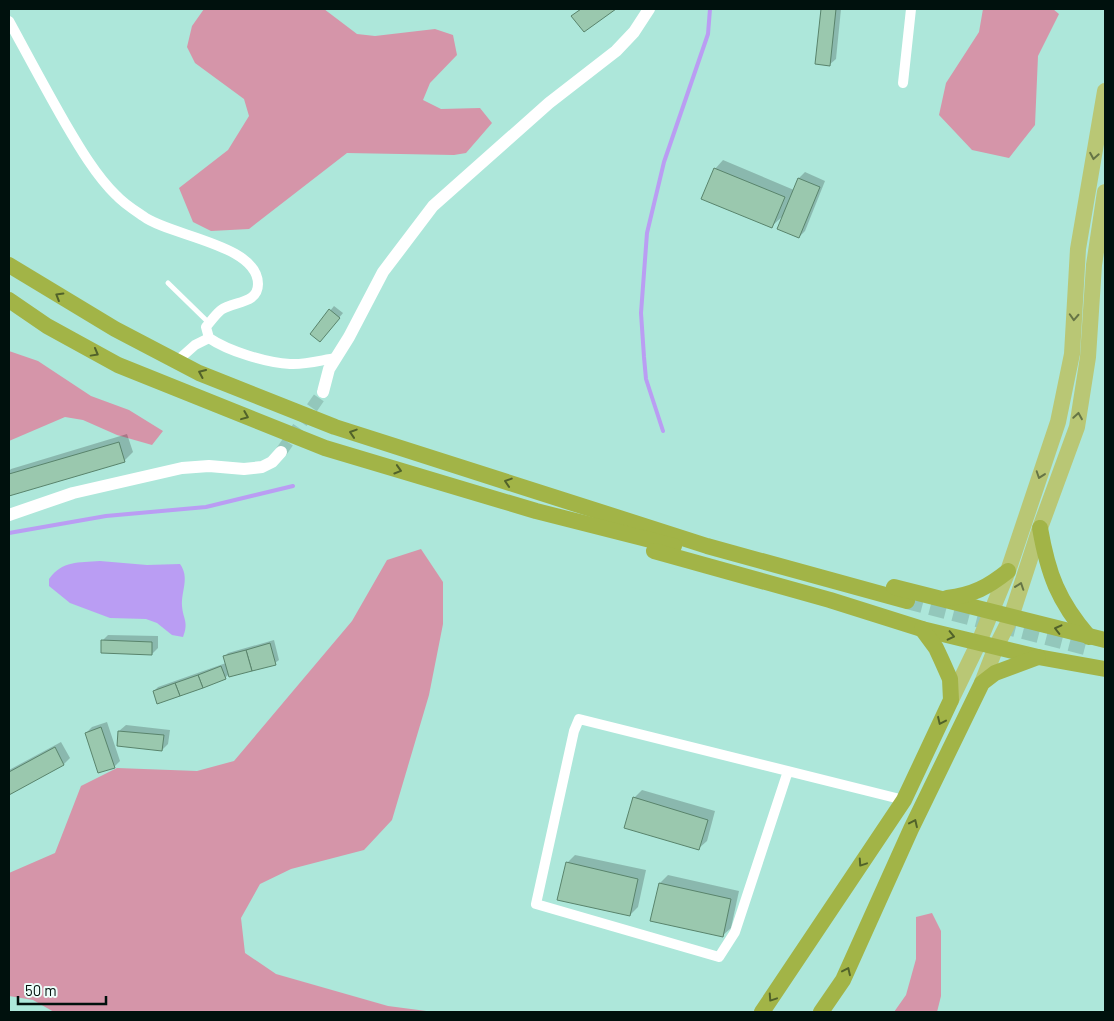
<svg xmlns="http://www.w3.org/2000/svg" width="1114" height="1021" font-family="Barlow,sans-serif">
<rect width="100%" height="100%" fill="#ade7da"/>
<g fill="#d595a9">
<path d="M204,9H324L357,34L375,36L435,29L453,35L457,55L430,83L423,100L441,109L480,108L492,123L466,153L454,155L347,153L249,229L211,231L193,222L179,188L228,150L249,116L244,99L195,63L187,47L192,26Z"/>
<path d="M983,9H1053L1059,14L1038,56L1035,125L1009,158L972,150L939,115L946,83L979,32Z"/>
<path d="M9,351L38,361L91,396L129,410L163,431L152,445L117,435L83,420L65,417L9,441Z"/>
<path d="M421,549L443,582V624L429,695L392,820L364,850L291,869L260,884L241,918L245,953L276,974L388,1006L434,1012H54L33,1000L9,996V873L55,853L81,786L117,768L197,771L234,761L352,621L387,560Z"/>
<path d="M932,913L941,931V996L937,1012H894L906,995L916,959V917Z"/>
</g>
<path fill="#ba9df3" d="M100,561L147,565L180,564C190,578 181,591 182,606C183,619 189,622 183,637L172,635L157,623L146,619L110,618L70,603L49,586V579C63,560 78,563 100,561Z"/>
<g fill="#0003">
<path d="M822,9H841L836,59L829,65L816,63Z"/>
<path d="M723,160L794,190L799,178L805,172L825,181L805,231L799,237L784,215L772,226L715,169Z"/>
<path d="M334,306L343,313L324,336L311,334Z"/>
<path d="M127,434L133,452L124,461L9,495V471L11,469Z"/>
<path d="M108,635L158,636V648L152,654L102,641Z"/>
<path d="M274,640L279,660L275,663L229,674L225,678L154,691L158,687L226,663L224,657L228,653Z"/>
<path d="M107,722L120,761L114,767L86,733L92,727Z"/>
<path d="M126,725L170,730L168,744L162,750L119,731Z"/>
<path d="M61,742L70,758L64,764L9,793V770Z"/>
<path d="M642,790L715,811L707,841L698,849L634,798Z"/>
<path d="M575,855L646,870L638,907L630,915L567,863Z"/>
<path d="M668,875L739,891L731,928L722,936L652,920L660,883Z"/>
</g>
<g fill="none" stroke-linecap="round" stroke-linejoin="round">
<g stroke="#ba9df3" stroke-width="4">
<path d="M663,431L646,379L644,357L641,313L647,233L664,162L708,34L710,9"/>
<path d="M9,533L106,516L206,507L293,486"/>
</g>
</g>
<g fill="#9ac8ae" stroke="#59846c">
<path d="M581,9H616L584,32L571,16Z"/>
<path d="M821,9H836L830,66L815,64Z"/>
<path d="M714,168L785,197L772,228L701,199Z"/>
<path d="M798,178L820,187L799,238L777,229Z"/>
<path d="M329,309L340,318L320,342L310,334Z"/>
<path d="M119,442L125,462L9,496V474Z"/>
<path d="M101,640L152,642V655L101,653Z"/>
<path d="M270,643L276,665L252,671L246,650Z"/>
<path d="M246,650L252,671L229,677L223,656Z"/>
<path d="M221,666L226,679L203,688L198,675Z"/>
<path d="M198,675L203,688L180,696L175,683Z"/>
<path d="M175,683L180,696L157,704L153,691Z"/>
<path d="M101,727L115,768L98,773L85,733Z"/>
<path d="M118,731L164,735L162,751L117,746Z"/>
<path d="M55,747L64,765L9,795V772Z"/>
<path d="M633,797L708,820L699,850L624,828Z"/>
<path d="M566,862L638,879L630,916L557,900Z"/>
<path d="M659,883L731,899L723,937L650,921Z"/>
</g>
<g fill="none" stroke-linecap="round" stroke-linejoin="round">
<path stroke="#93c7bb" stroke-width="12" stroke-dasharray="12 6" stroke-linecap="butt" d="M281,452L323,392"/>
<path stroke="#93c7bb" stroke-width="16" stroke-dasharray="16 8" stroke-linecap="butt" d="M907,601L1085,647"/>
<path stroke="#fff" stroke-width="5" d="M168,283L209,323"/>
<g stroke="#fff" stroke-width="10">
<path d="M9,21C27,54 45,88 64,121C78,145 96,176 116,195C123,203 134,210 143,216C169,236 258,244 258,284C258,304 234,301 221,310C215,315 211,321 206,327L209,338C228,351 267,363 290,364C305,365 322,360 336,358"/>
<path d="M903,83L911,9"/>
<path d="M177,361L195,345L209,338"/>
<path d="M788,771L735,932L719,957L536,904L574,731L579,719L904,800"/>
</g>
<g stroke="#fff" stroke-width="12">
<path d="M323,392L329,369L349,337L383,272L433,206L549,103L616,51L634,32L649,9"/>
<path d="M9,515L73,493L182,468L209,466L244,469L262,467L272,462L281,452"/>
</g>
<g stroke="#b9c775" stroke-width="16">
<path d="M982,683L996,647L1011,617L1040,528L1077,427L1088,357L1094,265L1105,192"/>
<path d="M951,700L979,642L1008,571L1058,422L1072,354L1078,249L1105,91"/>
</g>
<g stroke="#a2b447" stroke-width="16">
<path d="M9,265L115,329L199,373L335,427L707,546L907,601"/>
<path d="M9,300L47,326L118,365L325,448L536,511L674,546"/>
<path d="M1040,528C1048,574 1058,601 1089,637"/>
<path d="M654,551L830,600L922,629L1038,657L1105,669"/>
<path d="M894,587L1105,640"/>
<path d="M947,598C973,595 988,587 1008,571"/>
<path d="M762,1012L904,800L951,700L950,679L942,661L936,648L922,629"/>
<path d="M821,1012L843,980L911,829L982,683L995,673L1038,657"/>
</g>
</g>
<defs><path id="oneway-chevron" d="M-2-3.5L2.5 0L-2 3.5" fill="none" stroke-width="1.6" stroke-linecap="round" stroke-linejoin="round" transform="scale(1.25)"/></defs>
<g stroke="#667546">
<use href="#oneway-chevron" transform="translate(1094 156) rotate(100)"/>
<use href="#oneway-chevron" transform="translate(1074 317) rotate(93)"/>
<use href="#oneway-chevron" transform="translate(1078 416) rotate(-81)"/>
<use href="#oneway-chevron" transform="translate(1040 475) rotate(109)"/>
<use href="#oneway-chevron" transform="translate(1020 586) rotate(-71)"/>
</g>
<g stroke="#51622a">
<use href="#oneway-chevron" transform="translate(59 296) rotate(-149)"/>
<use href="#oneway-chevron" transform="translate(95 353) rotate(29)"/>
<use href="#oneway-chevron" transform="translate(202 373) rotate(-156)"/>
<use href="#oneway-chevron" transform="translate(245 416) rotate(22)"/>
<use href="#oneway-chevron" transform="translate(353 433) rotate(-162)"/>
<use href="#oneway-chevron" transform="translate(398 470) rotate(17)"/>
<use href="#oneway-chevron" transform="translate(508 482) rotate(-162)"/>
<use href="#oneway-chevron" transform="translate(1058 629) rotate(-166)"/>
<use href="#oneway-chevron" transform="translate(951 636) rotate(13)"/>
<use href="#oneway-chevron" transform="translate(941 721) rotate(115)"/>
<use href="#oneway-chevron" transform="translate(914 823) rotate(-65)"/>
<use href="#oneway-chevron" transform="translate(862 863) rotate(124)"/>
<use href="#oneway-chevron" transform="translate(847 971) rotate(-65)"/>
<use href="#oneway-chevron" transform="translate(772 998) rotate(124)"/>
</g>
<rect width="1114" height="1021" fill="none" stroke="#00110d" stroke-width="20"/>
<path d="M18 996v8h88v-8" fill="none" stroke="#00110d" stroke-width="2.5"/>
<text x="25" y="996" font-size="15" fill="#00110d" stroke="#edfefa" stroke-width="4" paint-order="stroke">50 m</text>
</svg>
